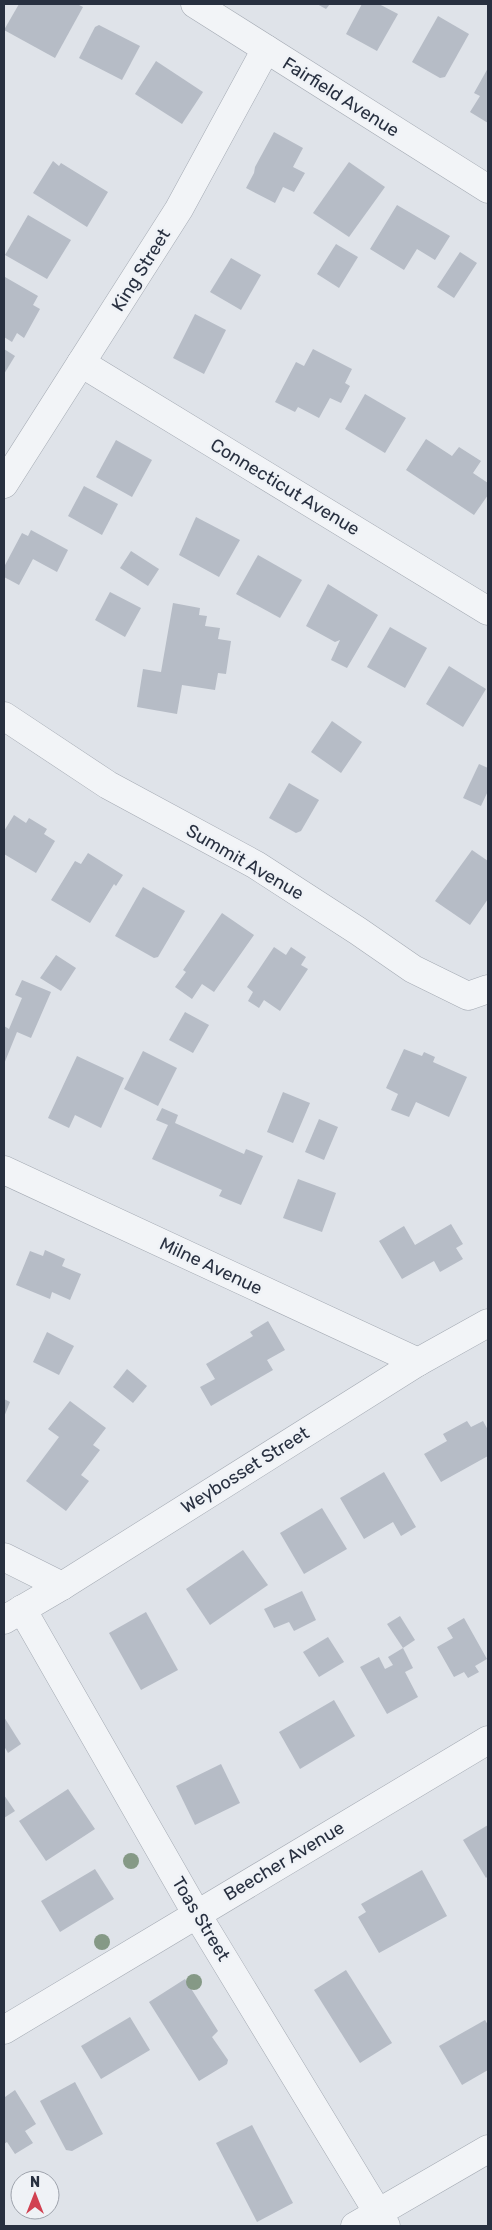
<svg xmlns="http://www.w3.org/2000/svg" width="492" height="2230" font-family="Rubik,sans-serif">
<rect width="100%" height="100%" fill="#dfe3e9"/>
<g fill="#b6bcc6">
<path d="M19,4H77L83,7L55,58L4,30Z"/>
<path d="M317,4H330L326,9Z"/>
<path d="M362,4H379L398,14L377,51L346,34Z"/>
<path d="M438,16L469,34L445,77L440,78L412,62Z"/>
<path d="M99,25L140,46L122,80L79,58L95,27Z"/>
<path d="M156,61L203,92L182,124L135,94Z"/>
<path d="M488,68V123L470,112L480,96L474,93Z"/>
<path d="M274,132L303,148L293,167L305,173L294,192L283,187L275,203L246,188L254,173L255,167Z"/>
<path d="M53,161L59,166L61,163L108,192L87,227L33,193Z"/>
<path d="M349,162L385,187L349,237L313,213Z"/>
<path d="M397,205L450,236L435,260L417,249L404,270L370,249Z"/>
<path d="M28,215L71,240L47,279L5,255Z"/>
<path d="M336,244L358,257L339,288L317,274Z"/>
<path d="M460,252L477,263L454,298L437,287Z"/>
<path d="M231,258L261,275L241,310L210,292Z"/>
<path d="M5,277L38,296L33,305L40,309L24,338L17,333L12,342L4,337Z"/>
<path d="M195,314L226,330L204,374L173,358Z"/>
<path d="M4,349L15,356L4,374Z"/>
<path d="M313,349L352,369L345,383L350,386L341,403L330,398L319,418L298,407L295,412L275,402L296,362L304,366Z"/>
<path d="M365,394L406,418L385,453L345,429Z"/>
<path d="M426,439L452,456L459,447L481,461L473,473L488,483V495L474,515L406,470Z"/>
<path d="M116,440L152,460L132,497L96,477Z"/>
<path d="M84,486L118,504L102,535L68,516Z"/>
<path d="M196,517L240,540L219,577L179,555Z"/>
<path d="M31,530L68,550L57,572L33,559L19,585L4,577V567L22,533L28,536Z"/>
<path d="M131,551L159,569L148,586L120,568Z"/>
<path d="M258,555L302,580L280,618L236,594Z"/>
<path d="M328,584L378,615L347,668L331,660L340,640L335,642L306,626Z"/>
<path d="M110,592L141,608L125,637L95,620Z"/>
<path d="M173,603L200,608L199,615L207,616L205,626L220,628L218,639L231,641L226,674L218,673L215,690L182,685L177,714L137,707L143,669L161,672Z"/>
<path d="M390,627L427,648L405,688L367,667Z"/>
<path d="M449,666L486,689L463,727L426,704Z"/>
<path d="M332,721L362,742L341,773L311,752Z"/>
<path d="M479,764L488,768V791L481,806L463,798Z"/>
<path d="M289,783L319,800L301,831L296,833L269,818Z"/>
<path d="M14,815L26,823L29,818L47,829L44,834L55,841L36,873L4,854V831Z"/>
<path d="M472,850L488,861V899L470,925L435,901Z"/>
<path d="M88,853L123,875L116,886L114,884L90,923L51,900L75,861L81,864Z"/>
<path d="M143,887L185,911L158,957L154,958L115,936Z"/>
<path d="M222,913L254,935L214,992L202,984L192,999L175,987L186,972L183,970Z"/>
<path d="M274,947L286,955L291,947L306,957L301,965L308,969L280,1011L264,1000L259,1008L248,1001L253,992L247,987Z"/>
<path d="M56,955L76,968L61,991L40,978Z"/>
<path d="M22,980L51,992L31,1038L17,1032L4,1064V1026L9,1029L22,998L15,995Z"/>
<path d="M185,1012L209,1025L193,1053L169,1040Z"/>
<path d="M404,1049L422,1056L424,1052L435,1057L433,1062L467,1077L449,1117L416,1102L409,1117L391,1110L398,1094L386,1088Z"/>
<path d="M143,1051L177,1068L158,1106L124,1089Z"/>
<path d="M77,1056L124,1078L101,1128L75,1115L69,1128L48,1118Z"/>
<path d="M283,1092L310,1103L293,1143L267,1132Z"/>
<path d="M162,1108L178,1115L175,1123L244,1154L246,1149L263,1156L241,1205L219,1196L222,1190L152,1159L168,1125L156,1120Z"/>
<path d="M319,1119L338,1127L324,1160L305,1152Z"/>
<path d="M298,1179L336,1193L322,1232L283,1218Z"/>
<path d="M451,1224L463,1244L456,1248L463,1259L440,1272L434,1261L402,1279L379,1241L404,1226L415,1245Z"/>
<path d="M45,1250L65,1259L62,1266L81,1274L70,1300L52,1292L50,1299L16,1285L30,1251L43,1256Z"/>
<path d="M268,1321L285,1350L267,1360L273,1370L211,1406L200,1387L215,1379L206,1364L253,1336L250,1332Z"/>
<path d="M47,1332L74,1346L59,1375L33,1362Z"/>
<path d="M127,1369L147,1386L133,1403L113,1387Z"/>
<path d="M4,1399L10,1402L4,1417Z"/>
<path d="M70,1401L106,1428L93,1445L100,1450L81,1475L89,1481L66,1511L26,1481L59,1437L48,1429Z"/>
<path d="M467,1421L471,1427L483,1421L488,1430V1456L441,1482L424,1454L447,1441L443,1434Z"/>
<path d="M384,1472L416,1527L401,1536L393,1522L364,1539L340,1498Z"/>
<path d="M322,1508L347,1549L304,1574L280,1533Z"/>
<path d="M243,1550L268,1585L210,1625L186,1589Z"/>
<path d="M302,1591L316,1620L294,1631L289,1622L274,1628L264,1609Z"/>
<path d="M146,1612L178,1670L141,1690L109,1633Z"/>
<path d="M400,1616L415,1640L403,1648L387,1624Z"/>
<path d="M464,1618L487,1659L475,1666L479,1672L468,1678L464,1672L454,1677L437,1647L453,1638L447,1628Z"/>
<path d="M328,1637L344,1662L319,1677L303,1652Z"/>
<path d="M403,1648L413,1668L405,1672L418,1697L387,1714L360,1667L379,1657L385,1669L393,1665L388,1657Z"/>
<path d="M334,1700L355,1736L300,1769L279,1732Z"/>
<path d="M4,1717L21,1744L8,1753L4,1746Z"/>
<path d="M221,1764L240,1803L195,1825L176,1786Z"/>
<path d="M68,1789L95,1829L46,1861L19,1821Z"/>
<path d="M4,1795L15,1811L4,1818Z"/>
<path d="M488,1825V1876L486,1878L463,1840Z"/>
<path d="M95,1869L114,1899L60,1932L41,1901Z"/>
<path d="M422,1870L447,1916L379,1953L358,1917L366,1912L361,1904Z"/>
<path d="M346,1970L392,2043L360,2063L314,1990Z"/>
<path d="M185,1979L218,2031L212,2037L228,2060L227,2064L199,2081L149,2002Z"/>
<path d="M130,2017L150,2050L101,2079L81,2046Z"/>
<path d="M485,2020L488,2025V2070L462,2085L439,2046Z"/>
<path d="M75,2082L103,2134L72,2151L66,2150L40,2101Z"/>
<path d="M15,2090L36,2124L25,2131L33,2143L15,2154L7,2142L4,2144V2094L5,2097Z"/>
<path d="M252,2125L293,2203L257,2222L216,2143Z"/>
</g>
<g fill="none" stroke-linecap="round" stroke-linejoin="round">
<g stroke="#a4aab3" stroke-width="29">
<g id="minor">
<path d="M195,4L488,189"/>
<path d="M81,363L488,611"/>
<path d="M4,484L179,209L266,49"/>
<path d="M4,716L108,785L256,865L358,931L413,969L468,996L488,989"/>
<path d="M4,1170L418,1362"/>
<path d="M4,1557L62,1586"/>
<path d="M22,1609L196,1913L386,2226"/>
<path d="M4,1620L62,1586L418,1362L488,1323"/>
<path d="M4,2030L488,1740"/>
<path d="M355,2226L488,2149"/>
</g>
</g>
<use href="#minor" stroke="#f2f4f7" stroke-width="28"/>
</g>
<g fill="#859986">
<circle cx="131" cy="1861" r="8"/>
<circle cx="102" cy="1942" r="8"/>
<circle cx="194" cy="1982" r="8"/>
</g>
<g text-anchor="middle" stroke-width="5" stroke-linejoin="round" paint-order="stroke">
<g font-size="18" fill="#283040" stroke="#eff2f6">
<text transform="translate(341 97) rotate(32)" y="6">Fairfield Avenue</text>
<text transform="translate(141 270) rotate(-58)" y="6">King Street</text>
<text transform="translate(285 487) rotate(31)" y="6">Connecticut Avenue</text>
<text transform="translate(245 862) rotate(30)" y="6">Summit Avenue</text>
<text transform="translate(211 1266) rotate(25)" y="6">Milne Avenue</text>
<text transform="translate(245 1470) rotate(-32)" y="6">Weybosset Street</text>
<text transform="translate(284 1861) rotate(-31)" y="6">Beecher Avenue</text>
<text transform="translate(201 1919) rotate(59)" y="6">Toas Street</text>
</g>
</g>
<rect width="492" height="2230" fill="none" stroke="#283040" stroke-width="10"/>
<g transform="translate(35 2195)"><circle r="24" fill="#eff2f6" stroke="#9fa4ad"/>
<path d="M0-4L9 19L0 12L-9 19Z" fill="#d14151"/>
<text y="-8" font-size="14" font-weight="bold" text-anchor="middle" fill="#283040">N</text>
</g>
</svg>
